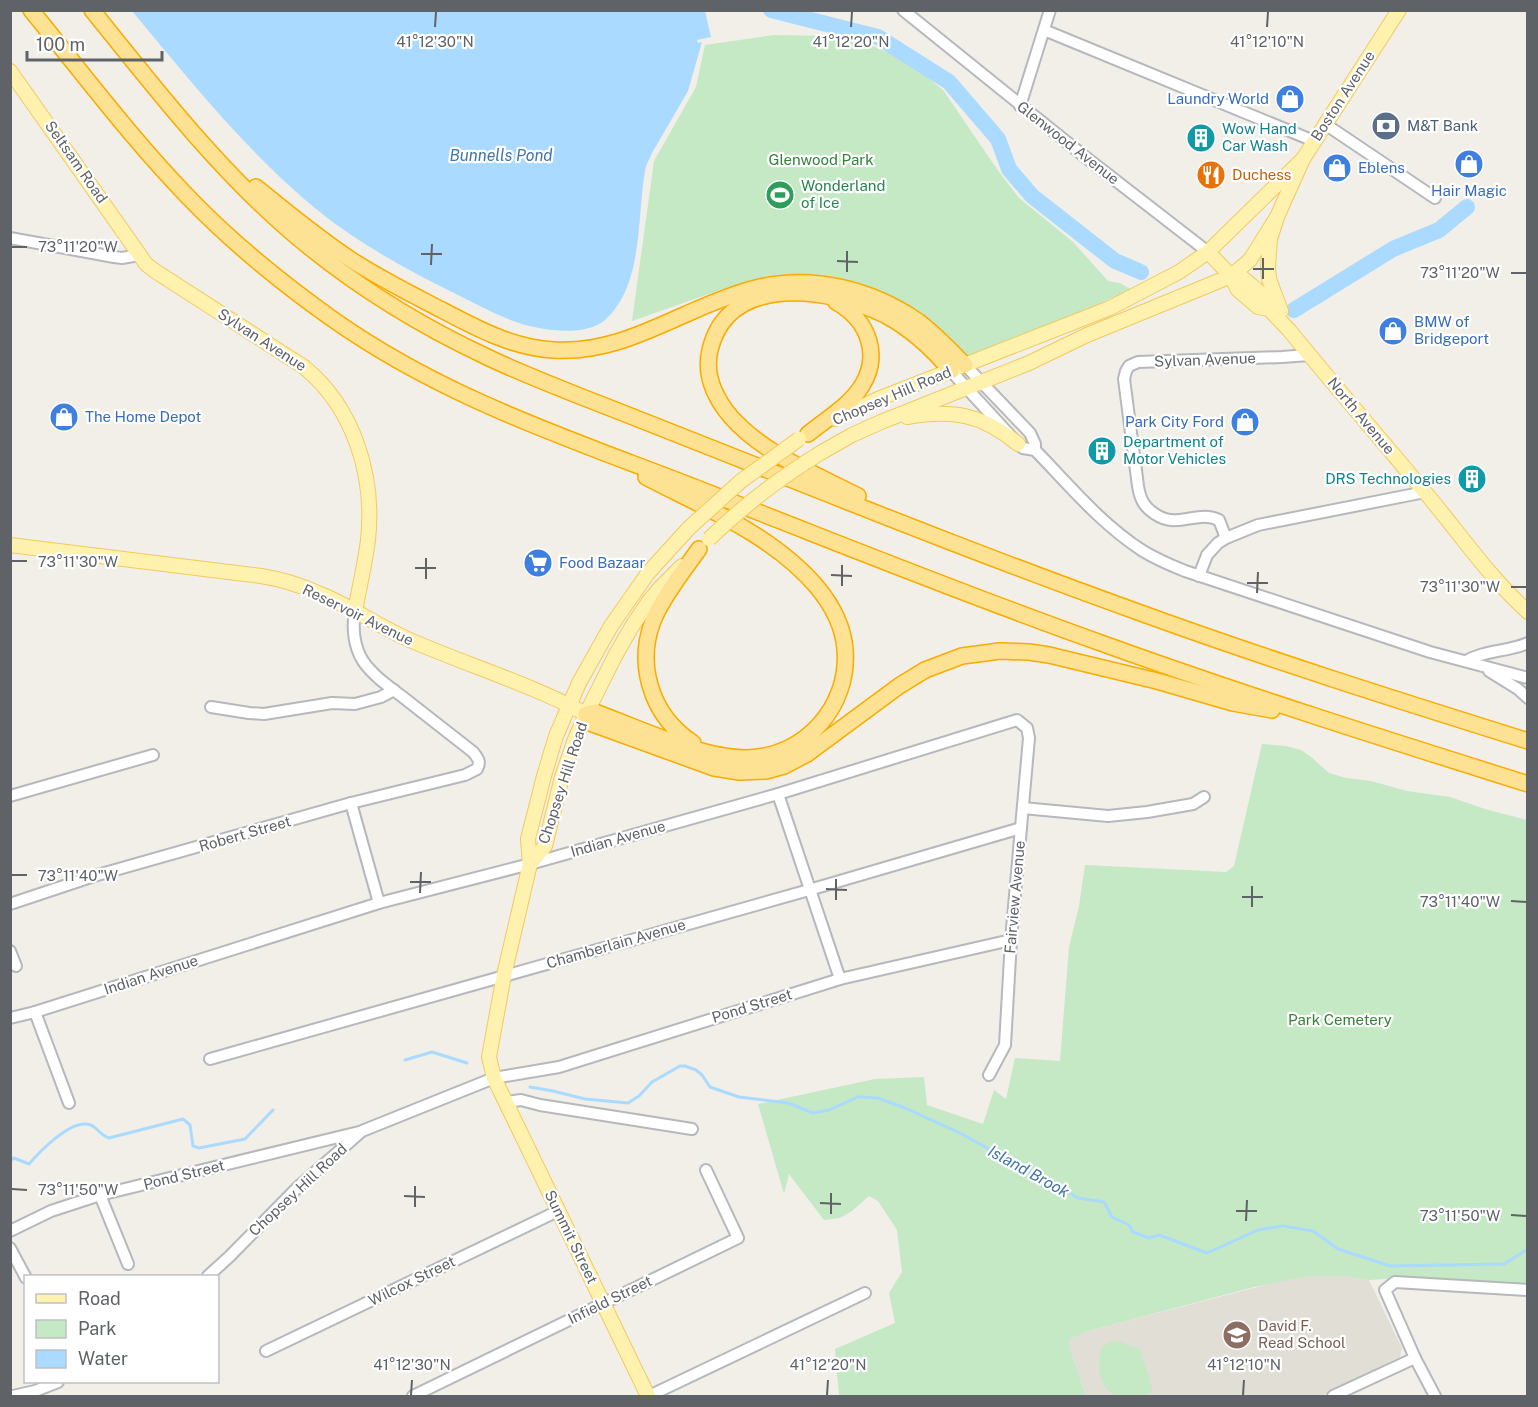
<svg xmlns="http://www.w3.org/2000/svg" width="1538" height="1407" font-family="'Public Sans',sans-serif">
<rect width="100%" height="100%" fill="#f1efe8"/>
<path fill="#e1ded6" d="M1329,1275L1347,1276L1369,1280L1402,1348L1400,1357L1321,1396H1086L1070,1348L1068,1339L1092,1330L1277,1282L1310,1276Z"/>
<g fill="#c5e8c5">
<path d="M774,35L830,36L869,44L910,63L943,90L999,172L1019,198L1073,242L1108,281L1120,283L1132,290L1107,300L1000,352L957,368L840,289L774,277L761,278L720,290L632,321L654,161L696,87L705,45Z"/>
<path d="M1262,744L1286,746L1301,750L1310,756L1329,773L1346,778L1371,781L1407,791L1450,797L1485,809L1527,820V1285L1401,1278L1369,1280L1347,1276H1310L1254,1287L1092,1330L1069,1339L1070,1348L1086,1396H839L835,1349L895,1323L889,1293L902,1272L897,1230L878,1201L869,1196L852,1211L840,1218L824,1220L789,1174L784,1194L758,1104L875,1079L924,1077L927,1105L983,1124L994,1090L1006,1099L1015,1058L1060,1061L1069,947L1079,906L1085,865L1226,872L1234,866Z"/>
<path d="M1110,1341H1117L1140,1349L1151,1384L1152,1392L1142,1396L1115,1395L1105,1387L1099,1373V1358L1102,1348Z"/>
</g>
<path fill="#aadaff" d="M705,11L711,37L697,40L698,43L702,42L688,91L652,153L646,166C636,215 645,284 605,320C584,338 537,330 513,321C492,313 472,302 452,292C395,264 339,232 293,189C233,135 183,72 132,11Z"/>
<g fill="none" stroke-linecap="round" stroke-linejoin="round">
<g stroke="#aadaff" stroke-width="3">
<path d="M405,1060L432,1052L467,1063"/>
<path d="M530,1087L553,1091L585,1099L628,1103L639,1096L652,1082L680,1066H685L696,1070L702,1075L710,1087L739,1097L788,1103L813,1113L829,1110L858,1097L878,1098L905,1108L962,1134L1026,1170L1052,1181L1078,1198L1104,1202L1112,1217L1129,1225L1133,1232L1149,1238L1159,1235L1207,1253L1258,1230L1283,1226L1313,1231L1338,1249L1390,1266L1504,1264L1528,1249"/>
<path d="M10,1161L14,1158L29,1164C40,1151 69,1122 86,1124C96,1124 99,1135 109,1138L183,1119L190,1125L193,1146L199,1148L245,1139L273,1110"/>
</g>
<g stroke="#aadaff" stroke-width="16">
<path d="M771,10L878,37L949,82L998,139L1009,169L1032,196L1115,261L1141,272"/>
<path d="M1294,310L1393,249L1439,230L1467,207"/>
</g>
<g stroke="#b5b8bc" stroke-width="14">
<g id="minor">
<path d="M903,10L1084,156L1208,252"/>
<path d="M1044,30L1314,141"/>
<path d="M1020,106L1050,10"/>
<path d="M1325,124L1435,198"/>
<path d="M10,238L114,257L122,258L139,255"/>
<path d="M965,365L1030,433L1035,444V450"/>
<path d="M951,371L1018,444L1023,448L1035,450C1069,485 1101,524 1143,551C1156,559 1170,565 1185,571L1430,652L1528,678"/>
<path d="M1226,538L1219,520C1198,509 1178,530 1155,514C1144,507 1140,499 1138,486L1124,379L1126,371L1129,366L1138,362L1282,357L1309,355"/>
<path d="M1199,576L1207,555L1218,543L1226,538L1258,525L1425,492"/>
<path d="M1466,661C1485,650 1507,652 1528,643"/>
<path d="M1489,671L1518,689L1528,698"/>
<path d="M211,707L249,713L264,714L332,703L355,704L381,697L394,690"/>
<path d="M778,794L840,979"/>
<path d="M10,796L153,755"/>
<path d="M351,803L379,903"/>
<path d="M1023,808L1108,816L1147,812L1193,804L1204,797"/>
<path d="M10,904L94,876L351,803L465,775L477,769C481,762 478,758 473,752C450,734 427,716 404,698C390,687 373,676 363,661C354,647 352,628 355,612"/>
<path d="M10,951L16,966"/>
<path d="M35,1012L69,1103"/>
<path d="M10,1018L35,1012L379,903L530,864L778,794L1017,720L1027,728L1029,738L1011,940L1005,1045L989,1075"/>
<path d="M210,1059L809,890L1021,828"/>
<path d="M506,1102L521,1100L540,1105L692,1129"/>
<path d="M100,1195L128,1264"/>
<path d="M10,1231L51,1211L100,1195L359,1132"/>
<path d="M10,1248L26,1278"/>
<path d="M208,1276L229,1257L298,1187L362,1131L494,1078L559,1067L840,979L1011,940"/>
<path d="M266,1351L558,1211"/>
<path d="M13,1396L35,1391L58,1382"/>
<path d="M413,1396L738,1238L706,1170"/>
<path d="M649,1396L865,1293"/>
<path d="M1333,1396L1415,1358"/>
<path d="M1435,1396L1415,1358L1385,1290L1395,1282L1528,1290"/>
</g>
</g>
<g stroke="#f2c960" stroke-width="16">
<g id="major">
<path d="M10,71L146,264L155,271L304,367C354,408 375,476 368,540C365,564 359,588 355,612"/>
<path d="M1208,252L1231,276L1238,290L1258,307L1269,309"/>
<path d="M1231,276L1243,278L1263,295L1267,302L1269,309L1289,330C1333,384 1379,437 1424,491C1458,531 1488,576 1528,612"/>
<path d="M1281,311L1269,279L1268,267L1270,239L1277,217L1303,159L1399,10"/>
<path d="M907,417C952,409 982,414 1018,444"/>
<path d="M835,419L878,399L1110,308L1179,272L1208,252L1303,159"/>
<path d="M822,452L852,435L881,422L1029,363L1087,335L1231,276L1250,260L1277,217"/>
<path d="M10,545L261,576C280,579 300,585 318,593C351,606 379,627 412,641C470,666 530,684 586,714"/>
<path d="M530,864L545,846L562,777L574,742L586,714L615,656L631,628L649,601L660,588L682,566"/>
<path d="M648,1396L494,1078L489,1057L504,975L530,864L528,839L544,776L556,736L579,683L611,626L648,573L689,528"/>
</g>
</g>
<g stroke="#f9ab00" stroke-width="18">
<g id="highway">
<path d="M31,10C84,75 134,142 193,202C235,245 282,283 331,318C452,404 587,444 722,498C848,547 974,598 1101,643C1242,694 1385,739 1528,784"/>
<path d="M92,10C154,87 215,166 290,231C348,281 415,323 485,356C516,371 549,384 582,397C767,469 951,545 1138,612C1267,659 1397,700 1528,741"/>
<path d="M256,187C288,213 319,239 353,261C381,279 411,294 440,309C476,328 513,348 554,350C601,353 642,334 684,315C707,305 731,294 756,288C812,274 872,289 919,322C936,335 950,350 965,365"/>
<path d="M808,434C825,420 846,408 859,390C882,358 870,321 836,302"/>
<path d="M646,477C705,508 773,535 817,587C832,605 843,626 845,649C850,706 805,757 747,758C700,758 639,728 595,712L586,714V718L590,723L714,768L740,772L766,771L784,766L807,754L899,686L925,670L962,656L1000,651L1029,652L1049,655L1157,681L1233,703L1272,710"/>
<path d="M858,496C815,474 764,454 731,417C715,398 704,375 710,350C728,272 831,288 885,315C911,329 932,348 951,371"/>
<path d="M693,743C650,715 634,661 656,614C667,591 684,570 699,549"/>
</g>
</g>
<use href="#minor" stroke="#fff" stroke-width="10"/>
<use href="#major" stroke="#fff2af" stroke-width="14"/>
<use href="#highway" stroke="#fde293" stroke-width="15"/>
<g stroke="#f2c960" stroke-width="16" stroke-linecap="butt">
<g id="major-bridge">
<path d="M689,528L741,481L799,439"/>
<path d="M709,539C744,505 781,477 822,452"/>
</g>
</g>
<use href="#major-bridge" stroke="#fff2af" stroke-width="14"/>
</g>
<path fill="none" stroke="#5f6368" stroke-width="2" d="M435,27L436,12M851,27L852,12M1267,27L1268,12M12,247H27M421,254H442M837,261L858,262M431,265L432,244M1253,269H1274M847,272V251M1511,273H1526M1263,279V258M12,561H27M415,568H436M831,575L852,576M426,579V558M1247,583H1268M842,586V565M1511,587H1526M1257,593L1258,572M12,875H27M410,882H431M826,889L847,890M420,893L421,872M1242,897H1263M836,900V879M1511,901L1526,902M1252,907V886M12,1189L27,1190M404,1196L425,1197M820,1203L841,1204M415,1207V1186M1236,1211H1257M831,1214V1193M1511,1215L1526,1216M1246,1221L1247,1200M411,1395L412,1380M827,1395L828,1380M1243,1395L1244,1380"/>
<defs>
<g id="shop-disc" transform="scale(1.5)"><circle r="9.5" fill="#3f7fe0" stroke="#fff"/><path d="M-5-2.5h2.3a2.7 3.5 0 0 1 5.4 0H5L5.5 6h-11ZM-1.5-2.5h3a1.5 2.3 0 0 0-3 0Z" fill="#fff"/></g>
<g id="bank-disc" transform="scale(1.5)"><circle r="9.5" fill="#5c6f8a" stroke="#fff"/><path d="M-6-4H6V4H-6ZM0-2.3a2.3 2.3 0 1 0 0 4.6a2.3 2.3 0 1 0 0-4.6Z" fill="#fff"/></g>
<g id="building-disc" transform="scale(1.5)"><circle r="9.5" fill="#0f9aa8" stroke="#fff"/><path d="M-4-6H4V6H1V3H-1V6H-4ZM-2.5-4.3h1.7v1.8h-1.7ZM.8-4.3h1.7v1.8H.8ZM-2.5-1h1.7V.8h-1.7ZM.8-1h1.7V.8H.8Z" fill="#fff"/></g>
<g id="restaurant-disc" transform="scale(1.5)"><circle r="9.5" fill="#e8710a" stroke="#fff"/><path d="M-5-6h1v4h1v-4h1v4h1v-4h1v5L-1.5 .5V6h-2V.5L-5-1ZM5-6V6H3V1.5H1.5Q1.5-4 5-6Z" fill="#fff"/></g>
<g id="stadium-disc" transform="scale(1.5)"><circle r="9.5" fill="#2e9e5b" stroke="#fff"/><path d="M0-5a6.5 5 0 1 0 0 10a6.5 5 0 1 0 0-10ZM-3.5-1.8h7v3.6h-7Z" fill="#fff"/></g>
<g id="supermarket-disc" transform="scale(1.5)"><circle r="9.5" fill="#3f7fe0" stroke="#fff"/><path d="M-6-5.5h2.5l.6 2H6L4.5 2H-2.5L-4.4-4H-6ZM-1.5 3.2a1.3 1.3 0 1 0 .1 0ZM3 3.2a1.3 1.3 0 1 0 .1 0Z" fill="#fff"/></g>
<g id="school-disc" transform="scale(1.5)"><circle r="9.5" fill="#8d6e63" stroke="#fff"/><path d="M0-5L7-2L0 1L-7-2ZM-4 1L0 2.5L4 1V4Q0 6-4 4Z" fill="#fff"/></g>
</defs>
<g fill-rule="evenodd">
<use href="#shop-disc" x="1290" y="99"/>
<use href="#bank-disc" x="1386" y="126"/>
<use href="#building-disc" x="1201" y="138"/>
<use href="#shop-disc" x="1469" y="164"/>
<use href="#shop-disc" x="1337" y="168"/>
<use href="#restaurant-disc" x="1211" y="175"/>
<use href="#stadium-disc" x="780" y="195"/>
<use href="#shop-disc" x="1393" y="331"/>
<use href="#shop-disc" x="64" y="417"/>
<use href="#shop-disc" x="1245" y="422"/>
<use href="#building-disc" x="1102" y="451"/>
<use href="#building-disc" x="1472" y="479"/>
<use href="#supermarket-disc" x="538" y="563"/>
<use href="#school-disc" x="1237" y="1335"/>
</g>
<g text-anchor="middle" stroke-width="4.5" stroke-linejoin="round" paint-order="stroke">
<g font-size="15" fill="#5f6368" stroke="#fff">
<text transform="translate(1343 96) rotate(-57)" y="5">Boston Avenue</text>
<text transform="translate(1068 143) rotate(38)" y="5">Glenwood Avenue</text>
<text transform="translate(76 162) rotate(55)" y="5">Seltsam Road</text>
<text transform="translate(262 340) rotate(33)" y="5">Sylvan Avenue</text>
<text transform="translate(1205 360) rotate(-2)" y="5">Sylvan Avenue</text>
<text transform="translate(892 396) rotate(-23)" y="5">Chopsey Hill Road</text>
<text transform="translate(1361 416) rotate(50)" y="5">North Avenue</text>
<text transform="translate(358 615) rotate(26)" y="5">Reservoir Avenue</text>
<text transform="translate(563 783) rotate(-72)" y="5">Chopsey Hill Road</text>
<text transform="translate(245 834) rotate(-16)" y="5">Robert Street</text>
<text transform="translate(618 839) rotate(-16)" y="5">Indian Avenue</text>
<text transform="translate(1015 897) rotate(-85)" y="5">Fairview Avenue</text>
<text transform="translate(616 944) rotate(-16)" y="5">Chamberlain Avenue</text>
<text transform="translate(151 975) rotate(-18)" y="5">Indian Avenue</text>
<text transform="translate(752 1006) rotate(-17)" y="5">Pond Street</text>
<text transform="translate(184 1175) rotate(-14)" y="5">Pond Street</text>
<text transform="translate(298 1190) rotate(-43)" y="5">Chopsey Hill Road</text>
<text transform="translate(571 1237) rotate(64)" y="5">Summit Street</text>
<text transform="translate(412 1281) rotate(-26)" y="5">Wilcox Street</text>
<text transform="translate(610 1300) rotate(-26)" y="5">Infield Street</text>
</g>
<g font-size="15" fill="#366cbe" stroke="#fff" text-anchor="start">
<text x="1269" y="104" text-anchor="end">Laundry World</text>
<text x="1358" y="173">Eblens</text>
<text x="1469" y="196" text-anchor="middle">Hair Magic</text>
<text x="1414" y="327">BMW of<tspan x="1414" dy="17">Bridgeport</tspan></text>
<text x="85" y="422">The Home Depot</text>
<text x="1224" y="427" text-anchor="end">Park City Ford</text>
<text x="559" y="568">Food Bazaar</text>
</g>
<g font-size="15" fill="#4e5e75" stroke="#fff" text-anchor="start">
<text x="1407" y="131">M&amp;T Bank</text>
</g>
<g font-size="15" fill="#0d838f" stroke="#fff" text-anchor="start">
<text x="1222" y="134">Wow Hand<tspan x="1222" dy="17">Car Wash</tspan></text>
<text x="1123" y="447">Department of<tspan x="1123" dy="17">Motor Vehicles</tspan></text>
<text x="1451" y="484" text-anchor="end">DRS Technologies</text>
</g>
<g font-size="15" fill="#348238" stroke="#fff">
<text x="821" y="165">Glenwood Park</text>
<text x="1340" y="1025">Park Cemetery</text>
</g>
<g font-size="15" fill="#c56008" stroke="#fff" text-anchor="start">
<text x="1232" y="180">Duchess</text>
</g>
<g font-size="15" fill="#27864d" stroke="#fff" text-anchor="start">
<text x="801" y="191">Wonderland<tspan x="801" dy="17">of Ice</tspan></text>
</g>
<g font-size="15" fill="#785e54" stroke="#fff" text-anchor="start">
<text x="1258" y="1331">David F.<tspan x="1258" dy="17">Read School</tspan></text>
</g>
<g font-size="16" font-style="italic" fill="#4174aa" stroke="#fff">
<text x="501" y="161">Bunnells Pond</text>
<text transform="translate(1029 1171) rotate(29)" y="6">Island Brook</text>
</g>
</g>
<g font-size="15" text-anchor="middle" fill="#5f6368" stroke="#fff" stroke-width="4.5" stroke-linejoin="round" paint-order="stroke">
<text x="435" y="47">41°12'30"N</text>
<text x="851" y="47">41°12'20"N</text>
<text x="1267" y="47">41°12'10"N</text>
<text x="78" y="252">73°11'20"W</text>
<text x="1460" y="278">73°11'20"W</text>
<text x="78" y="567">73°11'30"W</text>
<text x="1460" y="592">73°11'30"W</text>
<text x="78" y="881">73°11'40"W</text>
<text x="1460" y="907">73°11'40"W</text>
<text x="78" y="1195">73°11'50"W</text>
<text x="1460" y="1221">73°11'50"W</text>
<text x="412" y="1370">41°12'30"N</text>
<text x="828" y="1370">41°12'20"N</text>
<text x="1244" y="1370">41°12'10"N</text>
</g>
<rect width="1538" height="1407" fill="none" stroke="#5f6368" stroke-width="24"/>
<rect x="24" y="1275" width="195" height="108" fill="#ffffff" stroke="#bfc1c3" stroke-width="1.5"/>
<rect x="36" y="1294" width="30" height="9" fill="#fff2af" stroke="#bfc1c3" stroke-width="1.5"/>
<text x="78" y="1305" font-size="18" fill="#5f6368">Road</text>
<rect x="36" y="1320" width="30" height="18" fill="#c5e8c5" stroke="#bfc1c3" stroke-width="1.5"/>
<text x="78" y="1335" font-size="18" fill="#5f6368">Park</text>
<rect x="36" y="1350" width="30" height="18" fill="#aadaff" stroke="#bfc1c3" stroke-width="1.5"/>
<text x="78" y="1365" font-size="18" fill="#5f6368">Water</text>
<path d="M27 51v9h135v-9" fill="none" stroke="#5f6368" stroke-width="3"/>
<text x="36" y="51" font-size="18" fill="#5f6368" stroke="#ffffff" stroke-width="4.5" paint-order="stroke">100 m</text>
</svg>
